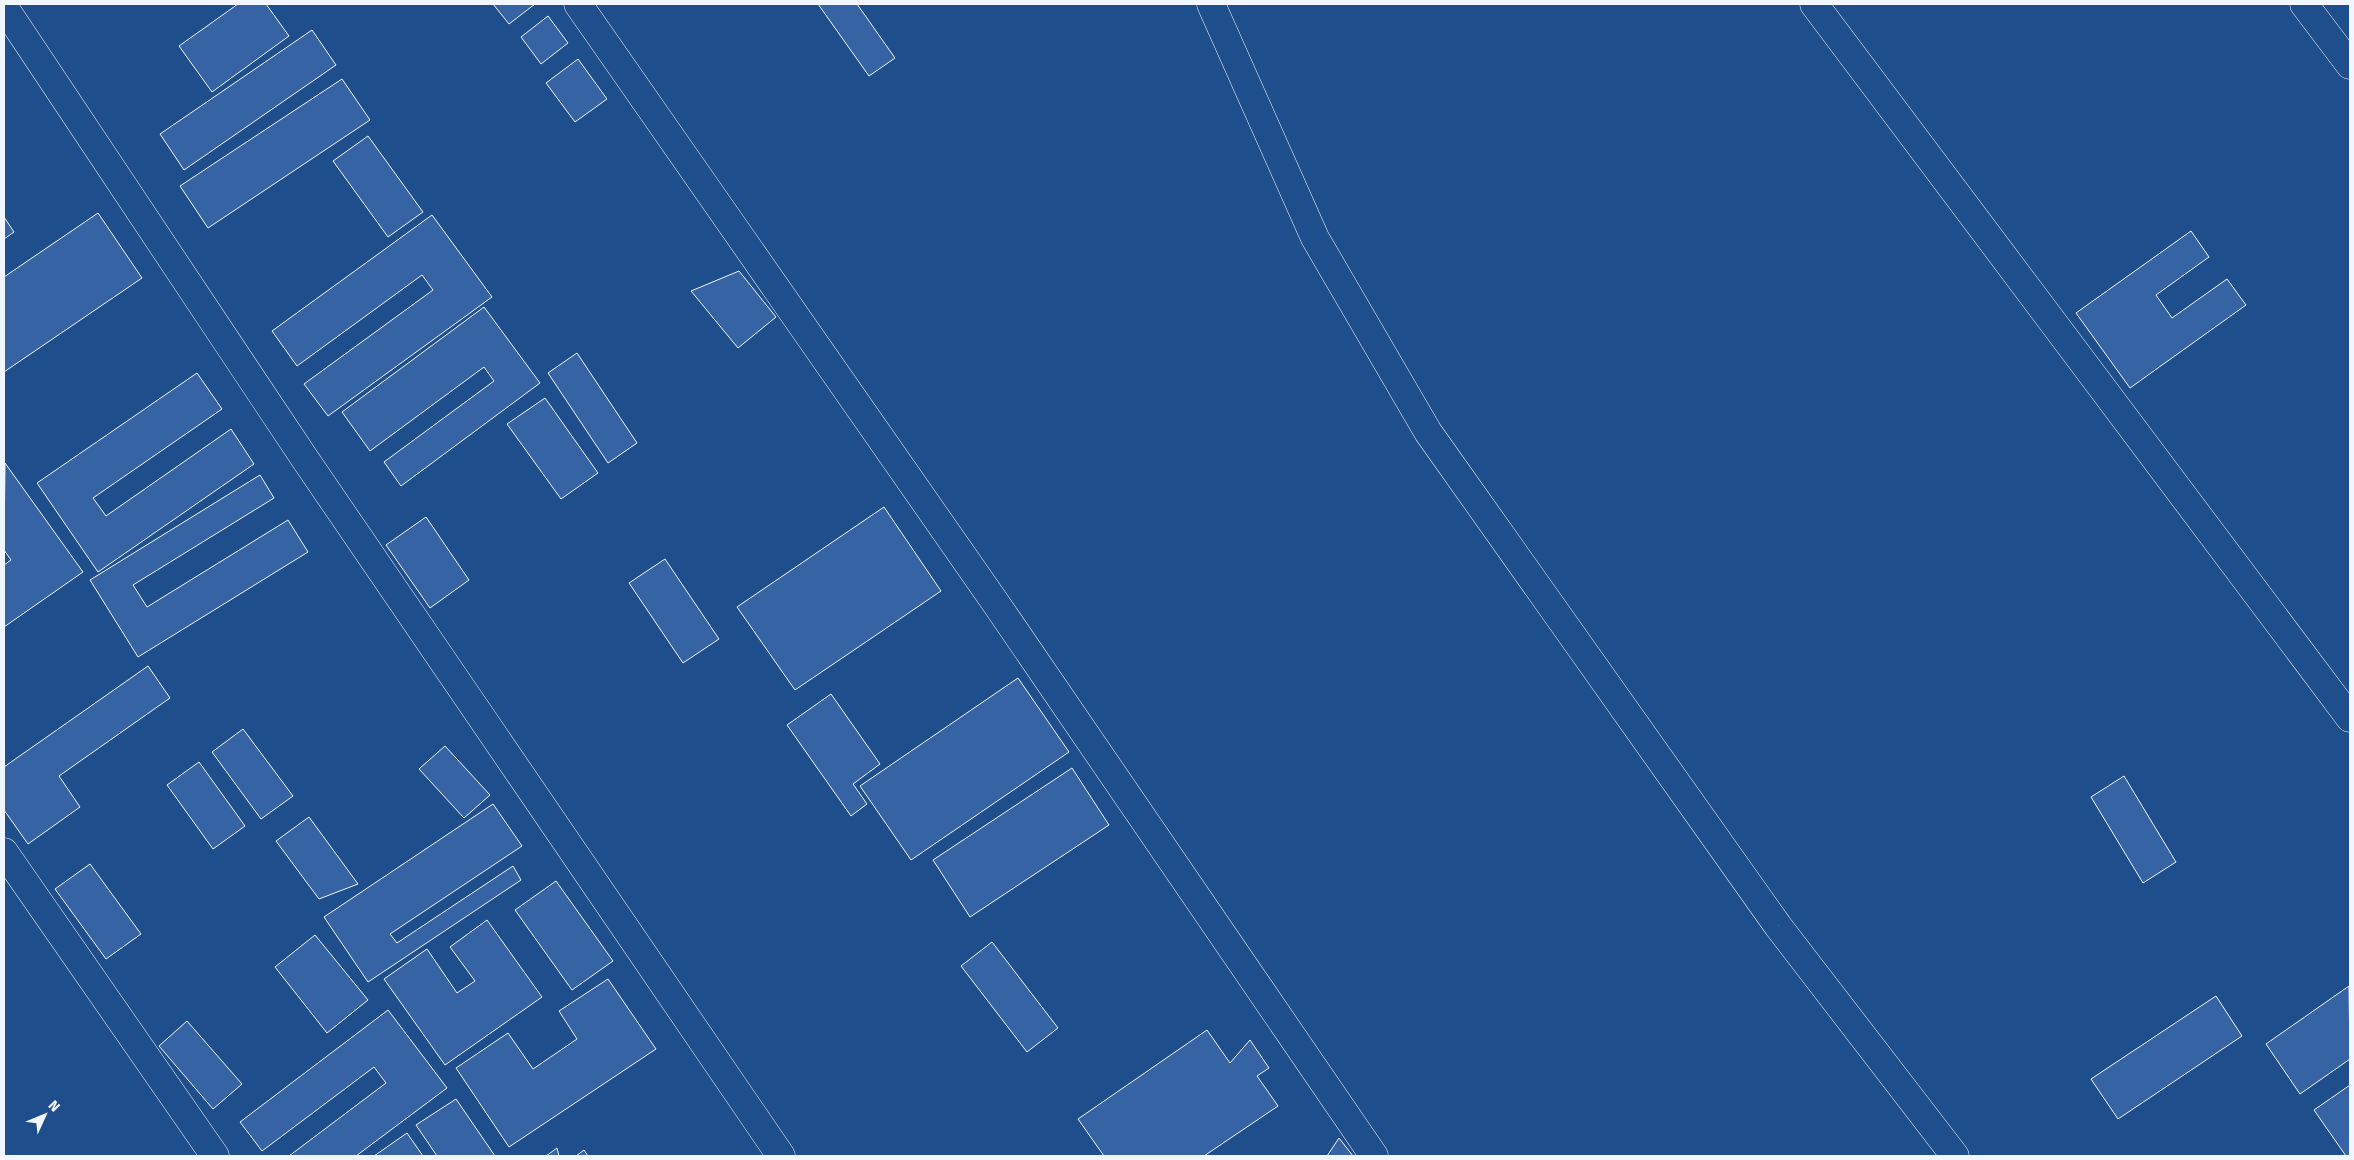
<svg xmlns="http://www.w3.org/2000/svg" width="2354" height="1160" font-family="'Fira Sans',sans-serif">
<rect width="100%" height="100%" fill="#1f4e8c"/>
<g fill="#3563a3" stroke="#f2f6ff">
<path d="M238,4H266L289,36L212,92L179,46Z"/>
<path d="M493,4H535L509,24Z"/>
<path d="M818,4H857L895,58L869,76Z"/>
<path d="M548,16L568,43L541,64L521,37Z"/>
<path d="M312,30L336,65L184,170L160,134Z"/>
<path d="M578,59L607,99L575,122L546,83Z"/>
<path d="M342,79L370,120L208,228L180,186Z"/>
<path d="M368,136L423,212L388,237L333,161Z"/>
<path d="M98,213L142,278L4,372V277Z"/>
<path d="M432,215L492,297L328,416L304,384L433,290L422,275L297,366L272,331Z"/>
<path d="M4,217L14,232L4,239Z"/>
<path d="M2191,231L2209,257L2156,295L2172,318L2227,279L2246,305L2130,388L2076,313Z"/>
<path d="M739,271L776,317L738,348L691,291Z"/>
<path d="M484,307L540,383L401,486L384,462L494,381L484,367L370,451L342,412Z"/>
<path d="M577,353L637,443L608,463L548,373Z"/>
<path d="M197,373L222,409L93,498L106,516L231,429L254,464L98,572L37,483Z"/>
<path d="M545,398L598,473L561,499L507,424Z"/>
<path d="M5,463L83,572L4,627V565L11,560L4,550Z"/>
<path d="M260,475L274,498L133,585L147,607L288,520L308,552L138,657L90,580Z"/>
<path d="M884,507L941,591L795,690L737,607Z"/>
<path d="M426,517L469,580L430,608L386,545Z"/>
<path d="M665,559L719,639L683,663L629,583Z"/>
<path d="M148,666L170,698L59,776L80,807L28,844L4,810V767Z"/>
<path d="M1018,678L1069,752L911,860L860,786Z"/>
<path d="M831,694L880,764L853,784L867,804L851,816L787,725Z"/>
<path d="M243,729L293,796L261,819L212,752Z"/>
<path d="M445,746L490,795L464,818L419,769Z"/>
<path d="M199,762L245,826L213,849L167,785Z"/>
<path d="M1072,768L1109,825L970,917L933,860Z"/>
<path d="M2124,776L2176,862L2143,883L2091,797Z"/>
<path d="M493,804L522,846L390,934L397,943L513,866L521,880L368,982L324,917Z"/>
<path d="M309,817L358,884L319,899L276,841Z"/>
<path d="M90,864L141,934L106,959L55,889Z"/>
<path d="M556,881L613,961L572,990L515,910Z"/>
<path d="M487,920L542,997L445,1065L384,979L427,949L457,993L475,981L450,947Z"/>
<path d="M315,935L368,1000L327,1033L275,967Z"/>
<path d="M992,942L1058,1028L1027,1052L961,966Z"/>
<path d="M608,979L656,1049L509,1147L456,1068L508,1033L533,1069L577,1039L559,1011Z"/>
<path d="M2349,986L2350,1059L2300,1094L2266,1044Z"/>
<path d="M2216,996L2242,1036L2118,1119L2091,1079Z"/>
<path d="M388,1010L447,1088L356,1156H289L386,1083L374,1067L262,1151L240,1122Z"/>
<path d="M187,1021L242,1084L213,1109L159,1046Z"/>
<path d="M1207,1030L1230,1063L1250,1040L1269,1068L1257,1076L1278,1106L1204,1156H1104L1078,1119Z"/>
<path d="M2350,1085V1156H2346L2314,1110Z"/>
<path d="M456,1099L495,1156H437L416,1125Z"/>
<path d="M407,1133L423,1156H374Z"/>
<path d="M1339,1138L1353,1156H1327Z"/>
<path d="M557,1148L559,1156H546Z"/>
<path d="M584,1150L588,1156H576Z"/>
</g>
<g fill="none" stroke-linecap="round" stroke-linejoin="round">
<g stroke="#f2f6ff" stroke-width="29">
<g id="minor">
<path d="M578,4L997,605L1374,1156"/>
<path d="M1211,4L1315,238L1428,432L1778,926L1955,1156"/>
<path d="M1814,4L2350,718"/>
<path d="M2304,4L2350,65"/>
<path d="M4,7L305,459L781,1156"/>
<path d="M4,852L215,1156"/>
</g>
</g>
<use href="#minor" stroke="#1f4e8c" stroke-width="28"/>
</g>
<rect width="2354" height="1160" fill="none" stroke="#f2f6ff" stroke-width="10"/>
<g transform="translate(45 1115) rotate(46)" stroke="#1f4e8c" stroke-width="4" paint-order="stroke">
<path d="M0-4L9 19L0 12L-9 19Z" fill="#f2f6ff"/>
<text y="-8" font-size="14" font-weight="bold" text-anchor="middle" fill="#f2f6ff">N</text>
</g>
</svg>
